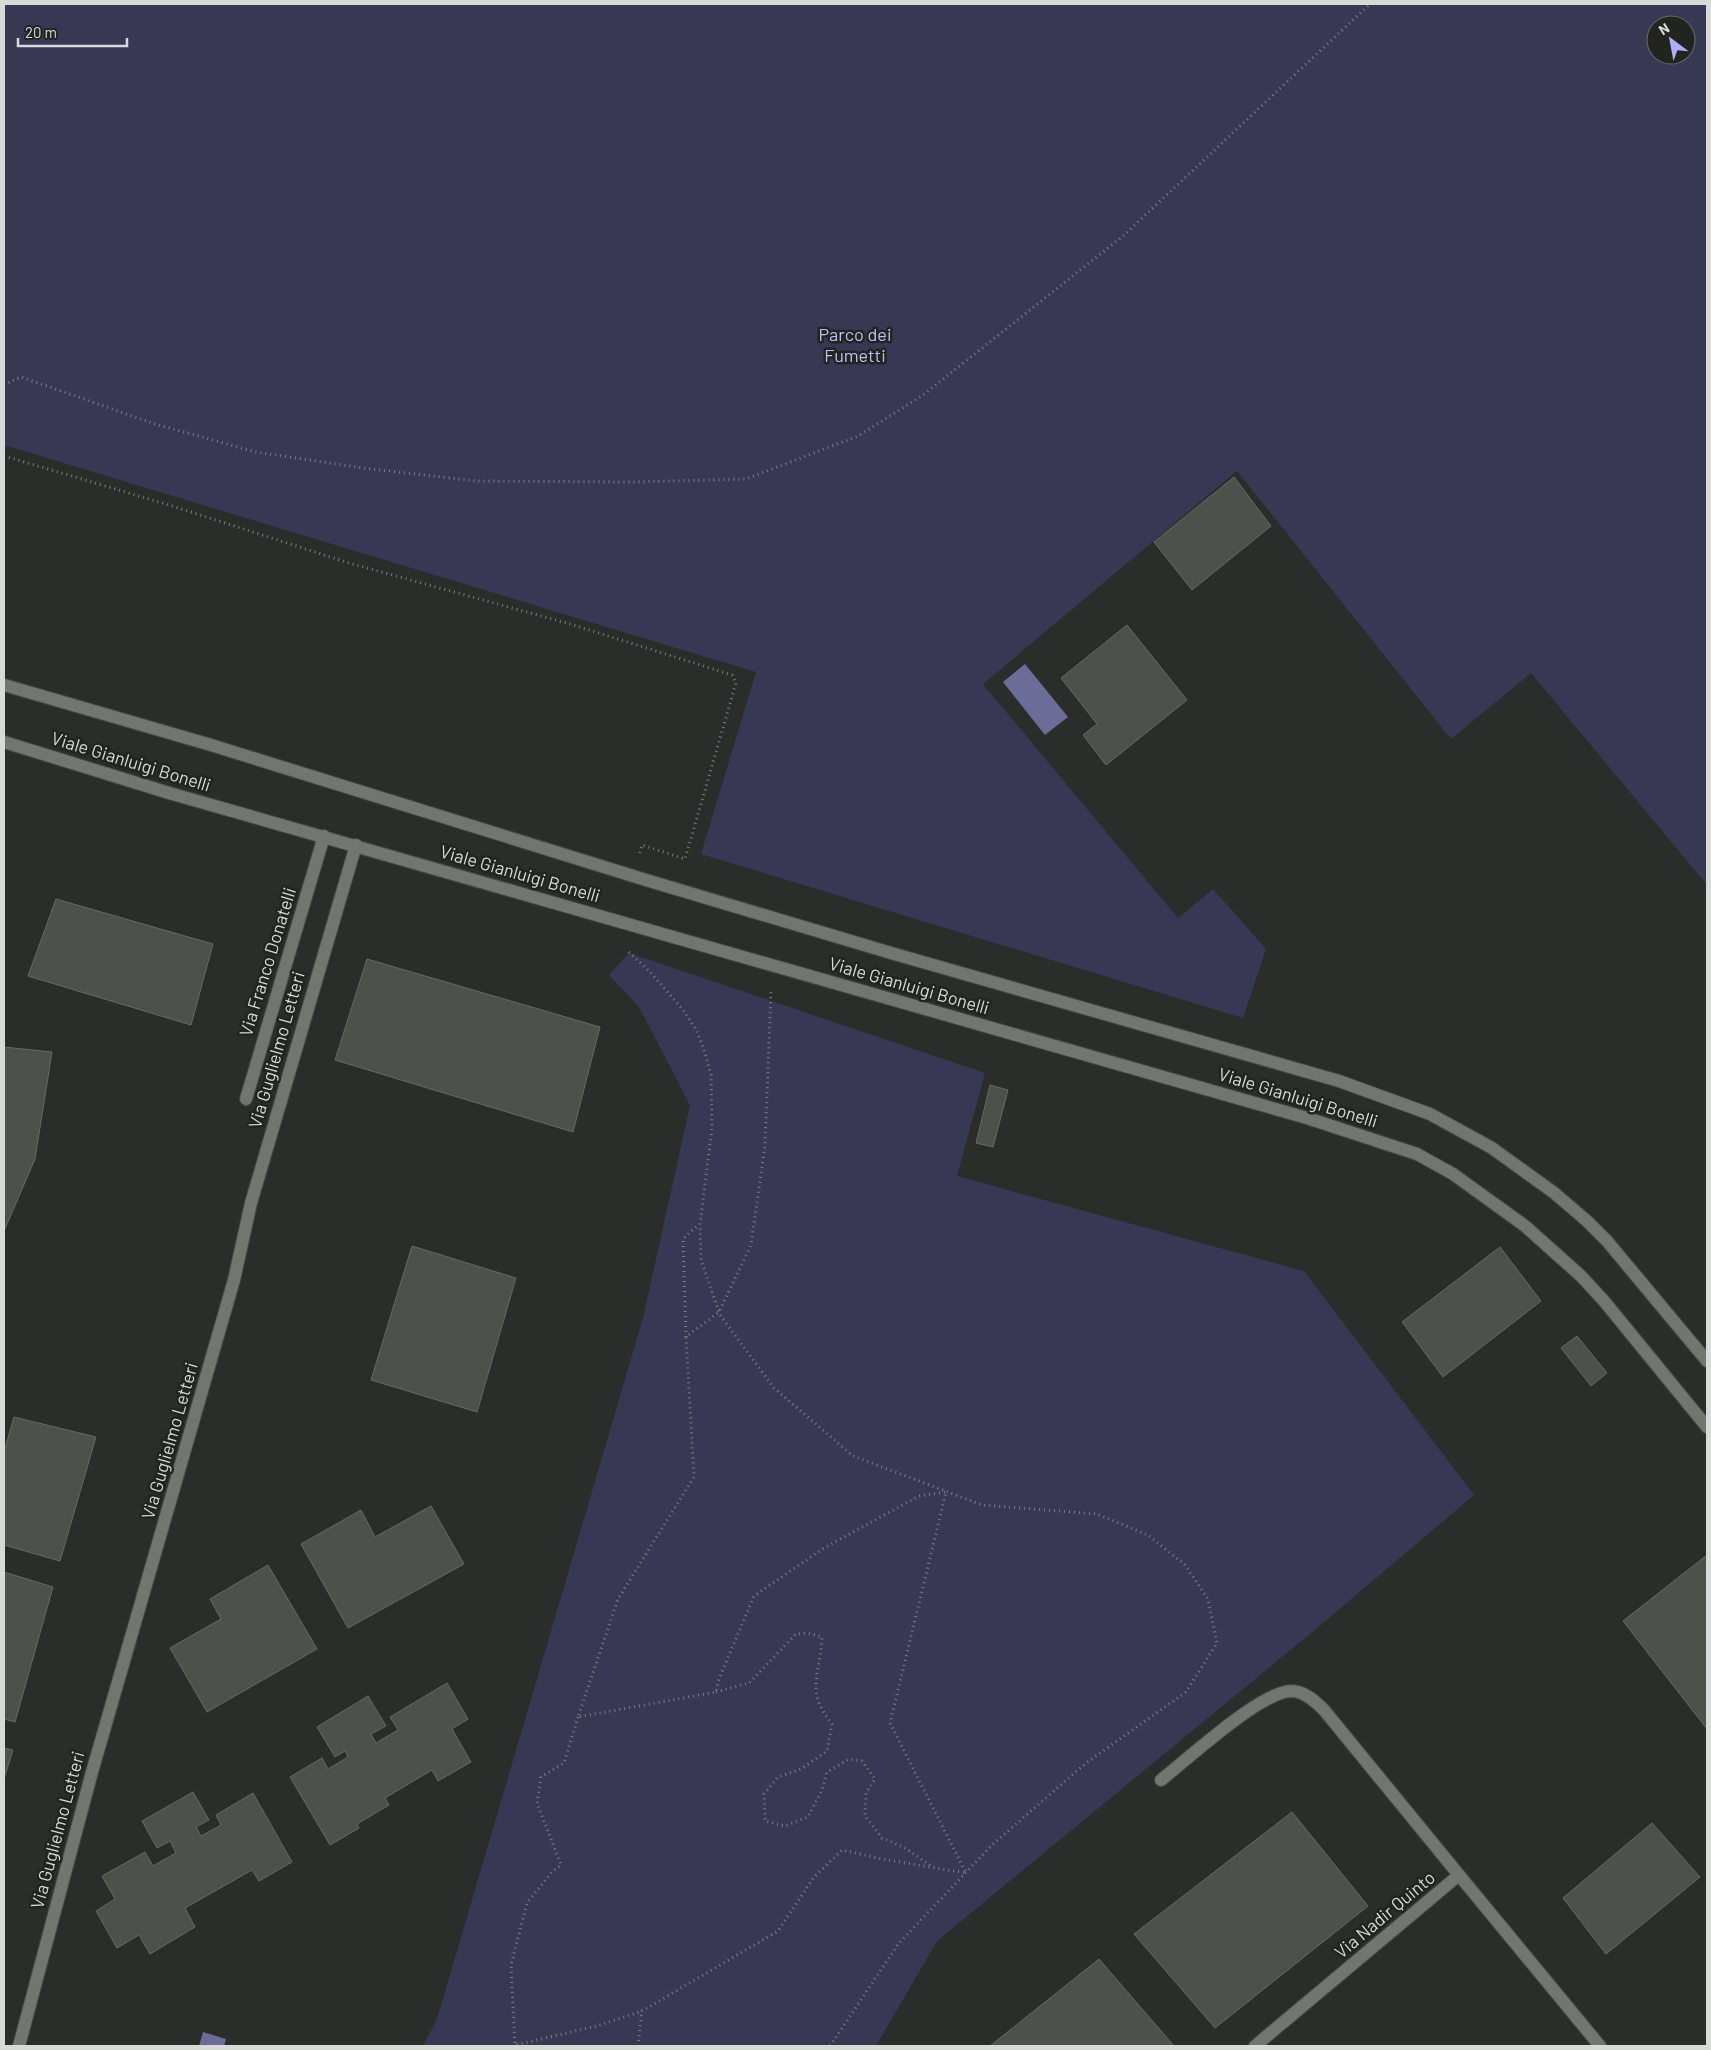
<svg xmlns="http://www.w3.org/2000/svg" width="1711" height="2050" font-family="Barlow,sans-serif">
<rect width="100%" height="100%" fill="#2b2d2a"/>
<g fill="#383854" fill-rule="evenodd">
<path d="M4,4H1707V885L1531,673L1451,739L1237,471L983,684L1178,918L1213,889L1266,949L1243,1018L701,854L756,672L4,445ZM1656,25H1686V55H1656Z"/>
<path d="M629,953L985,1073L957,1176L1304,1271L1474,1495L1322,1624L937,1941L876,2046H423L437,2019L643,1318L690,1105L639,1007L609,975Z"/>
</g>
<g fill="#6c6c99">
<path d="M1025,664L1068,717L1045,735L1003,682Z"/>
<path d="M203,2032L226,2039L224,2046H199Z"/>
</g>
<g fill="#4e504c" stroke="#676965">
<path d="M1234,477L1271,526L1192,590L1154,542Z"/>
<path d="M1127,625L1187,700L1106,765L1083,735L1097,724L1061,678Z"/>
<path d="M56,899L213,944L191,1025L28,976Z"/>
<path d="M367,959L600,1027L573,1132L335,1060Z"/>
<path d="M4,1047L52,1052L35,1159L4,1231Z"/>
<path d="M990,1085L1008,1090L993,1147L976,1143Z"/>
<path d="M412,1246L516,1278L477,1412L371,1380Z"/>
<path d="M1500,1247L1541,1301L1443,1377L1402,1322Z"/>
<path d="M1577,1336L1607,1373L1591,1386L1561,1348Z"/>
<path d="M14,1417L96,1437L60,1561L4,1545V1452Z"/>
<path d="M431,1506L464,1564L348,1628L301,1544L361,1510L375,1537Z"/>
<path d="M1707,1555V1729L1623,1621Z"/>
<path d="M268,1565L317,1649L207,1712L170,1648L221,1619L210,1599Z"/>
<path d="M4,1572L53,1587L15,1722L4,1719Z"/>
<path d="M447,1683L468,1719L452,1729L471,1762L438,1781L432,1770L385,1798L389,1805L357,1824L359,1828L330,1845L290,1777L322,1758L328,1769L348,1757L345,1751L335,1757L317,1727L368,1696L386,1726L371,1734L376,1743L398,1730L390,1717Z"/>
<path d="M4,1748L13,1750L4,1779Z"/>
<path d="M193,1792L209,1820L196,1827L201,1836L221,1825L216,1815L253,1793L292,1862L259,1881L252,1870L185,1908L195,1927L150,1954L139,1935L117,1948L96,1911L115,1899L102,1876L145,1852L153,1866L176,1853L170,1841L157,1848L142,1821Z"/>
<path d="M1292,1812L1368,1906L1215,2028L1134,1934Z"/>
<path d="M1652,1823L1700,1877L1606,1954L1563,1898Z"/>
<path d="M1099,1959L1174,2046H990Z"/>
</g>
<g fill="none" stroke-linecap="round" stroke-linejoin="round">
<g stroke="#474945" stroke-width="14">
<g id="minor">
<path d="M4,685L211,745L646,880L891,953L1339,1081L1430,1114L1492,1148L1553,1192L1587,1221L1607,1241L1707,1361"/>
<path d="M4,742L169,793L1307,1118L1417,1154L1453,1174L1525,1226L1581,1276L1604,1301L1707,1427"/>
<path d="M246,1099L324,836"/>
<path d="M1161,1780C1188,1759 1260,1692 1291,1691C1304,1691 1315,1701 1324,1710L1459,1875"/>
<path d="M19,2046L92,1772L234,1280L251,1203L356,845"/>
<path d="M1255,2046L1459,1875L1600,2046"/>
</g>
</g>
<g stroke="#7d7f7c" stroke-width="3" stroke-dasharray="1 4" stroke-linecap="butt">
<path d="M4,385L21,377L155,424L256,452L363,468L476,481L630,482L746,479L858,436L923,395L1123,236L1370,4"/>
<path d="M4,456L166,504L349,563L570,624L732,675L736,683L685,859L642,845L640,853"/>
<path d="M629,952L652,974L683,1010L697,1031L705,1053L711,1075L712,1128L700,1224L701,1260L720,1315L774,1388L853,1456L982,1505L1097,1514L1148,1535L1185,1565L1208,1599L1217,1643L1186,1692L1086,1763L992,1845L899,1943L830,2046"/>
<path d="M686,1337L683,1239L699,1224"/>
<path d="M716,1692L749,1683L796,1634L807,1633L822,1637C820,1676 805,1691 832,1724L827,1751L801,1769L778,1777L764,1794L765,1821L785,1826L808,1817L822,1790L827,1772L849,1759L862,1761L875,1779L866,1793L865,1816L882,1838L905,1848L931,1866"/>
<path d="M578,1717L564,1763L541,1777L537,1803L561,1865L551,1873L527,1903L511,1965L515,2045L597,2026L642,2011"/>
<path d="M638,2046L642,2011L778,1931L814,1877L842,1850L882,1859L966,1873L890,1723L946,1492L919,1496L824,1548L754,1596L719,1679L716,1692L578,1717L618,1599L694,1477L686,1337L719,1312L751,1245L765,1145L771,991"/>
</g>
<use href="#minor" stroke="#737571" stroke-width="12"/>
</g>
<g text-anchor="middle" stroke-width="5" stroke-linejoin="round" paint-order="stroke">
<g font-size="18" fill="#bfc0f9" stroke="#222420">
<text x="855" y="341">Parco dei<tspan x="855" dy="21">Fumetti</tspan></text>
</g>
<g font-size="18" fill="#d8dad7" stroke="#222420">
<text transform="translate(131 762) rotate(17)" y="6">Viale Gianluigi Bonelli</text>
<text transform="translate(520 874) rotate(16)" y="6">Viale Gianluigi Bonelli</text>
<text transform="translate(268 962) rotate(-73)" y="6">Via Franco Donatelli</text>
<text transform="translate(909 986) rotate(16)" y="6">Viale Gianluigi Bonelli</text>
<text transform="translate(277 1050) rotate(-74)" y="6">Via Guglielmo Letteri</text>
<text transform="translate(1298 1098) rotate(17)" y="6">Viale Gianluigi Bonelli</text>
<text transform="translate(170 1441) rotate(-74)" y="6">Via Guglielmo Letteri</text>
<text transform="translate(58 1830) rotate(-75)" y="6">Via Guglielmo Letteri</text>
<text transform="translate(1385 1915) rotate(-40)" y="6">Via Nadir Quinto</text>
</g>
</g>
<rect width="1711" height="2050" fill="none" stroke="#d8dad7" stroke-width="10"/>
<g transform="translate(1671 40) rotate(328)"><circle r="24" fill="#222420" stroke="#6b6d69"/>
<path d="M0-4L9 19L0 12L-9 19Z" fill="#aeaefa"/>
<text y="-8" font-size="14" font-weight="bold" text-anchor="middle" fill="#d8dad7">N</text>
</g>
<path d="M18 38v8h109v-8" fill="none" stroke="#d8dad7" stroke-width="2.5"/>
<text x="25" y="38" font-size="15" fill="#d8dad7" stroke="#222420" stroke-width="4" paint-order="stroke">20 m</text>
</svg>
